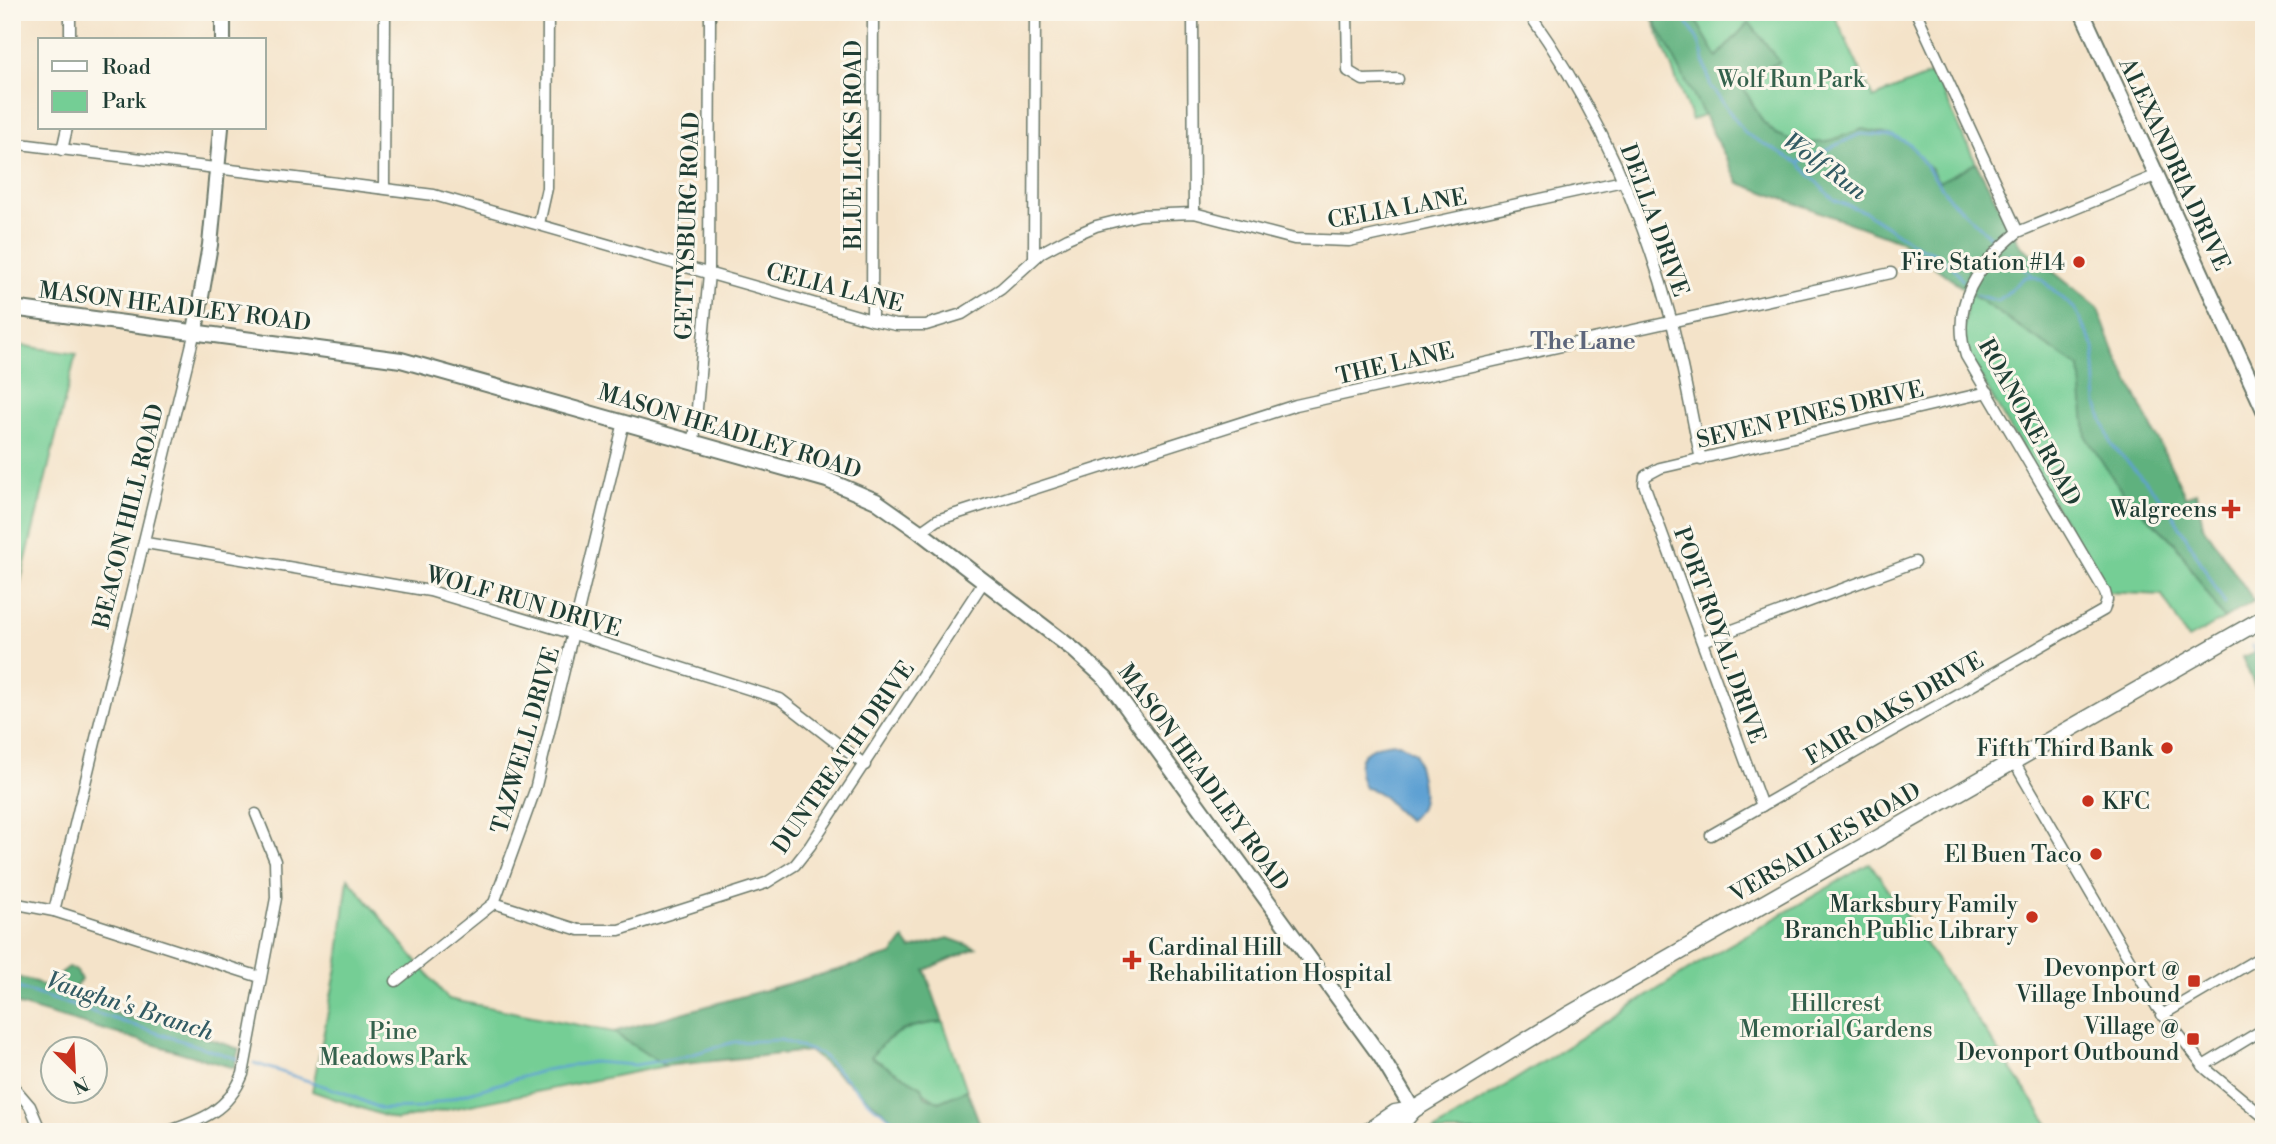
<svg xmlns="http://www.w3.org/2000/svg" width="2276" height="1144" font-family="'Libre Bodoni',serif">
<rect width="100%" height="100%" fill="#fbf7ec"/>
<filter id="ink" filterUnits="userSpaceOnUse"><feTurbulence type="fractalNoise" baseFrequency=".0143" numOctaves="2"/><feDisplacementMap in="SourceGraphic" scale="14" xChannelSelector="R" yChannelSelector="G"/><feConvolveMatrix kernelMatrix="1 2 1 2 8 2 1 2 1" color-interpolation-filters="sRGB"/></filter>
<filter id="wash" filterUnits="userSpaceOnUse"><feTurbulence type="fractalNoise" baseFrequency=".00686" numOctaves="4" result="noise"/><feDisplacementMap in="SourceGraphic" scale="28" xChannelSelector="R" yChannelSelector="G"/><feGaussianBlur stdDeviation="1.57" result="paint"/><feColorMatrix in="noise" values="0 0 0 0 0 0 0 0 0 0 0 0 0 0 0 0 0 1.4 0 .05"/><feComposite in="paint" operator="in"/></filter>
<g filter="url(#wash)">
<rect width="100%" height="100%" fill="#f4e3c9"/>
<g fill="#74ce95" stroke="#4a8664" stroke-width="2">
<path d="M1650,12H1833L1873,98L1934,73L1976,163L1939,182L1930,167L1819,153L1714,112L1692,120Z"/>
<path d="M1968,292L2081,368L2087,437L2124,495L2175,543L2224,619L2188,639L2162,595L2105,592L1962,345Z"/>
<path d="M12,344L76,354L12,617Z"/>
<path d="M1870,863L2054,1132H1432L1712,955Z"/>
<path d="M348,878L448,999L613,1032L665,1066L396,1120L312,1091L338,962Z"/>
<path d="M943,1022L967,1090L939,1102L871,1057C891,1031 912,1024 943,1022Z"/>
</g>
<g fill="#5fb17e" stroke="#3f7759" stroke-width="2">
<path d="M1650,12H1691L1717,57L1749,22L1780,62L1739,80L1763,122L1776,134L1799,143L1826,142L1863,129L1893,136L1910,144L1939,182L1976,163L2020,245L2097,307L2114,351L2186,497L2196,492L2203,525L2254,601L2224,619L2175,543L2124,495L2086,437L2080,368L1968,292L1900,241L1739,183Z"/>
<path d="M2264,648V707L2242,657Z"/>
<path d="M948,938L976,948L925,970L943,1022C912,1024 890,1031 871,1057L922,1087L925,1096L939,1102L967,1090L983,1132H909L809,1051L665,1066L613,1032L892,955L904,939L911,949Z"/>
<path d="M68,967L77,971L81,980L71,991L76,998L126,1017L169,1021L187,1031L239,1049L234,1068L12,1003V976L36,982L53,991L61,973Z"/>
</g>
<path fill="#5fa1d3" stroke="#3f6f84" stroke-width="2" d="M1399,743L1415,753C1420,774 1432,807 1408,820C1392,810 1385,790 1365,788C1350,755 1367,744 1399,743Z"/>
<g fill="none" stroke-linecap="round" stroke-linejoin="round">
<g stroke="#5fa1d3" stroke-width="2.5">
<path d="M1681,12L1699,42L1711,87L1746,134L1798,163L1834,200L1865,212L1915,245L1935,253L1952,266L1962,280"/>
<path d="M1798,163L1860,134L1893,136L1910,144L1950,199L1995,241"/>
<path d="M2009,254L2032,275"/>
<path d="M1976,295L1998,301L2025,277L2033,276L2042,280L2075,309L2094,347L2097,404L2111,444L2168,506L2225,604"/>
<path d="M2252,646L2264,668"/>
<path d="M12,986L238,1059"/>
<path d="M254,1063L345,1093L381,1109L419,1108L545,1070L593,1062L635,1065L683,1057L734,1042L781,1040L821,1054L873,1106L912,1132"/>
</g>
</g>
</g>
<g filter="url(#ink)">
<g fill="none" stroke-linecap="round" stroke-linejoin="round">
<g stroke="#6a7768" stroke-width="13">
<g id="street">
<path d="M70,12V40"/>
<path d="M1193,12L1194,213"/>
<path d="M1347,12L1348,71L1363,80L1398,79"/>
<path d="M1528,12C1594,105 1642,209 1671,319C1683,365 1691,413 1701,460"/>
<path d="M1916,12L2018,232"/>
<path d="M12,143L434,195L872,320L896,325H926L962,314L1001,289L1042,252L1068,238L1096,226L1140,215L1194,213L1294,239L1349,241L1623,181"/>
<path d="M62,150L67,128"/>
<path d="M384,188L385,12"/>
<path d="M539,224L547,188L548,12"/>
<path d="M1034,258L1035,12"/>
<path d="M872,320L873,12"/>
<path d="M694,442L709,273L710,12"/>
<path d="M920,532L937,520L959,513L1296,405L1891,273"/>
<path d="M146,543L430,591L574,634L780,699L865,765"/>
<path d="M1703,641L1915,562"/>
<path d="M2014,762L2157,1007L2206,1069L2264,1117"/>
<path d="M1762,806L1644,484L1645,476L1660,468L1988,392"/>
<path d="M1711,835L2104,610L2107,600L2105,592L1966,356C1950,303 1978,265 2018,232L2155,176"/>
<path d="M12,903L54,911L260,977"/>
<path d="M494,903L579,930H619L766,883L795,865L810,846L984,581"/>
<path d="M54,911L195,331"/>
<path d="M396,981L494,903L535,790L624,422"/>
<path d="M2162,1015L2264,955"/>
<path d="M2203,1066L2264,1029"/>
<path d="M12,1085L30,1106L41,1132"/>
<path d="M166,1132C202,1120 228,1111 243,1074L276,898L275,861L256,814"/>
</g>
</g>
<g stroke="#6a7768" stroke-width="18">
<g id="secondary">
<path d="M2082,12L2264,410"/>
<path d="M223,40V12"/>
<path d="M12,308L401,360L827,480L876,501L920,532L1074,650L1106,679L1381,1057L1413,1110"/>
<path d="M195,331L210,245L221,128"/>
</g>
</g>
<g stroke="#6a7768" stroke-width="19">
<g id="primary">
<path d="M1367,1132L1395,1113L1413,1110L1567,1016L2264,618"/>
<path d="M1394,1132L1413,1110"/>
</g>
</g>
<use href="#street" stroke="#fff" stroke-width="10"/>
<use href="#secondary" stroke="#fff" stroke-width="14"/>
<use href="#primary" stroke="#fff" stroke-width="16"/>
</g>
</g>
<g fill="#c8321e" stroke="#fbf7ec" stroke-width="2.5">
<circle cx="2079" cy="262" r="7"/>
<path d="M2227.5 498.5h7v7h7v7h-7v7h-7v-7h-7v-7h7z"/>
<circle cx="2167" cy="748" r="7"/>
<circle cx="2088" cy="801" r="7"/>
<circle cx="2096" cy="854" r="7"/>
<circle cx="2032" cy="917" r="7"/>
<path d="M1128.5 949.5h7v7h7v7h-7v7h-7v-7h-7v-7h7z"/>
<rect x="2187" y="974" width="14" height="14" rx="3.5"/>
<rect x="2186" y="1032" width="14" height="14" rx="3.5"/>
</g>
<g text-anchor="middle" stroke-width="6" stroke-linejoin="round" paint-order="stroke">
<g font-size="23" fill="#34614c" stroke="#fbf7ec">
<text x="1791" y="87">Wolf Run Park</text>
<text x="1836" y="1011">Hillcrest<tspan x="1836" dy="26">Memorial Gardens</tspan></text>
<text x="393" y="1039">Pine<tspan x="393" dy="26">Meadows Park</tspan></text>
</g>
<g font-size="23" fill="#1f3d34" stroke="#fbf7ec">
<text transform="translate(853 145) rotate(-90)" y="8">BLUE LICKS ROAD</text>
<text transform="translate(2175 164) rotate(65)" y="8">ALEXANDRIA DRIVE</text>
<text transform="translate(1397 208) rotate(-10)" y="8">CELIA LANE</text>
<text transform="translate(1655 220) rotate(70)" y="8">DELLA DRIVE</text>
<text transform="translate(687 226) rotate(-88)" y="8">GETTYSBURG ROAD</text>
<text transform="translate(835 287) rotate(14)" y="8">CELIA LANE</text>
<text transform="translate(175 306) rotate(7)" y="8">MASON HEADLEY ROAD</text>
<text transform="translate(1395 363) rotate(-13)" y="8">THE LANE</text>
<text transform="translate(1810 414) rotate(-13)" y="8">SEVEN PINES DRIVE</text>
<text transform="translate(2030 422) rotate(61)" y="8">ROANOKE ROAD</text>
<text transform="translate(730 431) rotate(17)" y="8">MASON HEADLEY ROAD</text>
<text transform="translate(128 516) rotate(-76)" y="8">BEACON HILL ROAD</text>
<text transform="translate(524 601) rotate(16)" y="8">WOLF RUN DRIVE</text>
<text transform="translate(1720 635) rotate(70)" y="8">PORT ROYAL DRIVE</text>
<text transform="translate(1894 708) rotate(-30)" y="8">FAIR OAKS DRIVE</text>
<text transform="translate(525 740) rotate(-74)" y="8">TAZWELL DRIVE</text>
<text transform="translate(843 757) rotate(-55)" y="8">DUNTREATH DRIVE</text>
<text transform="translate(1204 777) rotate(54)" y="8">MASON HEADLEY ROAD</text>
<text transform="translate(1825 842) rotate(-30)" y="8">VERSAILLES ROAD</text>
</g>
<g font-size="23" fill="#1f3d34" stroke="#fbf7ec" text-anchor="end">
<text x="2065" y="270">Fire Station #14</text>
<text x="2217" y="517">Walgreens</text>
<text x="2153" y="756">Fifth Third Bank</text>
<text x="2102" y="809" text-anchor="start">KFC</text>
<text x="2082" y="862">El Buen Taco</text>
<text x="2018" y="912">Marksbury Family<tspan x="2018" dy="26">Branch Public Library</tspan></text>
<text x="1148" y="955" text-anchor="start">Cardinal Hill<tspan x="1148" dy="26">Rehabilitation Hospital</tspan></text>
<text x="2180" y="976">Devonport @<tspan x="2180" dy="26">Village Inbound</tspan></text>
<text x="2179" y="1034">Village @<tspan x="2179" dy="26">Devonport Outbound</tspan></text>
</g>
<g font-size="24" font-style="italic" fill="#325b64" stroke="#fbf7ec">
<text transform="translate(1825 166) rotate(36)" y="8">Wolf Run</text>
<text transform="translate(130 1006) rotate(18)" y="8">Vaughn's Branch</text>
</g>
<g font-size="24" font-weight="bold" fill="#5d667b" stroke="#fbf7ec">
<text x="1583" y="349">The Lane</text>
</g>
</g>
<rect width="2276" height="1144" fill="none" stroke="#fbf7ec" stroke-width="42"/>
<rect x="38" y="38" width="228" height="91" fill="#fbf7ec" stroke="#a3ada2" stroke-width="2"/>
<rect x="52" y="61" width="35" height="10" fill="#ffffff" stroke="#a3ada2" stroke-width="2"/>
<text x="102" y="74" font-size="21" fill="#1f3d34">Road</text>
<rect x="52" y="91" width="35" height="21" fill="#74ce95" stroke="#a3ada2" stroke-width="2"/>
<text x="102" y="108" font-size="21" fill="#1f3d34">Park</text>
<g transform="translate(74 1070) rotate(156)"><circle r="33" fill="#fbf7ec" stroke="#a3ada2" stroke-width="2"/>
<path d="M0-5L12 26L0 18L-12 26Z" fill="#c8321e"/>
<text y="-10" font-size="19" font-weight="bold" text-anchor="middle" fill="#1f3d34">N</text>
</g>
</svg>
